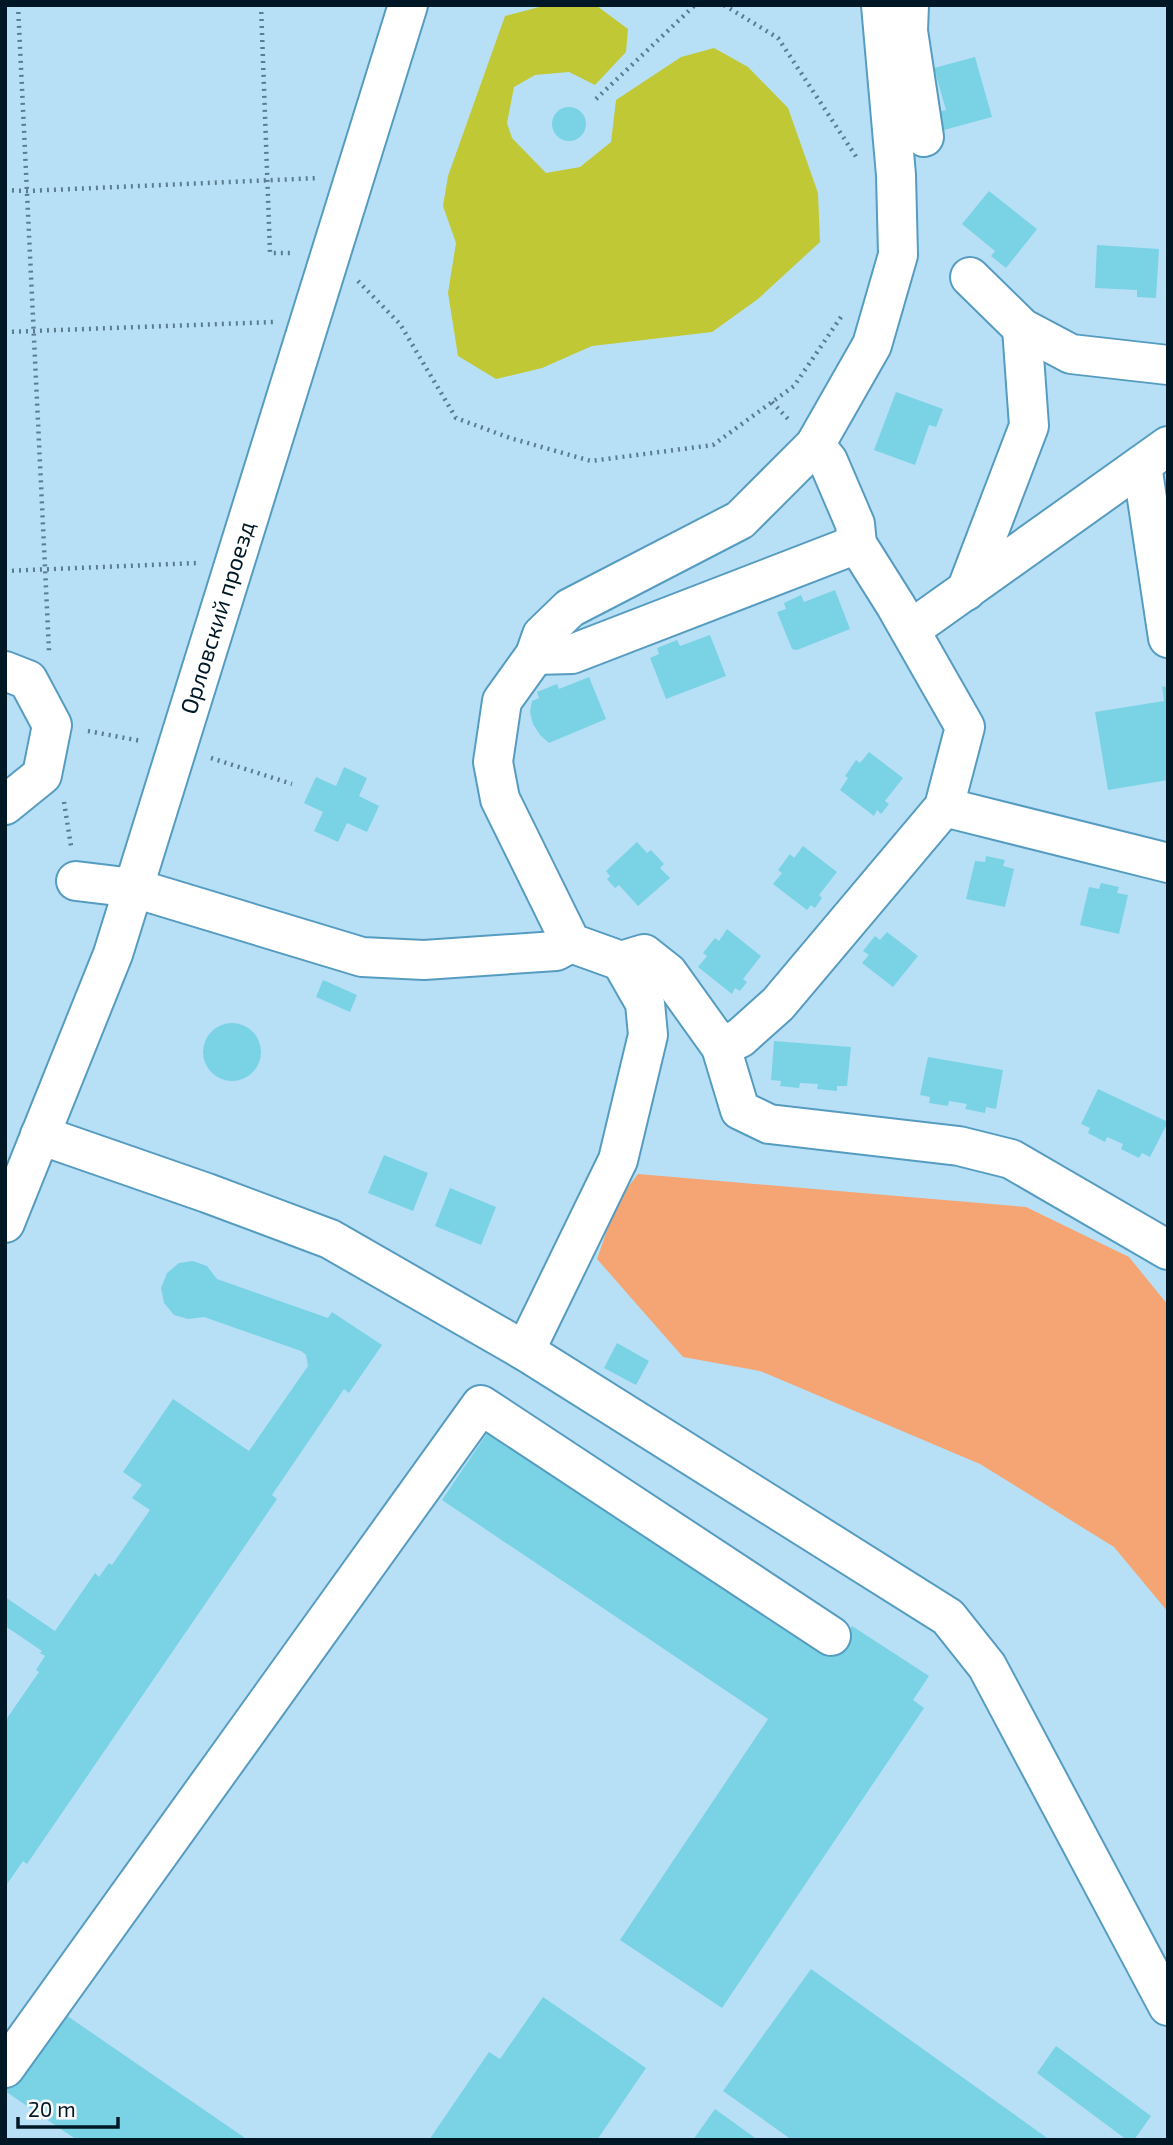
<svg xmlns="http://www.w3.org/2000/svg" width="1173" height="2145" font-family="'Exo 2',sans-serif">
<rect width="100%" height="100%" fill="#b7e0f7"/>
<path fill="#f5a573" d="M638,1174L1026,1207L1129,1257L1168,1305V1612L1114,1547L980,1464L760,1371L683,1357L597,1259L617,1201Z"/>
<path fill="#c0c835" d="M547,5L597,6L628,29L626,52L595,85L569,72L535,75L514,87L507,123L512,138L546,173L580,167L611,142L616,100L681,57L714,48L748,67L788,108L818,193L820,242L758,299L712,332L592,346L542,368L496,379L458,356L448,293L456,243L443,206L448,176L505,16Z"/>
<g fill="#7ad2e5">
<path d="M975,57L992,117L944,130L939,112L946,110L934,68Z"/>
<circle cx="569" cy="124" r="17"/>
<path d="M989,191L1037,229L1006,268L991,256L995,251L962,224Z"/>
<path d="M1097,245L1159,249L1156,298L1137,297V290L1095,288Z"/>
<path d="M896,392L943,409L936,427L929,425L915,465L874,450Z"/>
<path d="M835,590L850,629L797,650L792,649L777,612L786,609L784,603L801,595L804,602Z"/>
<path d="M710,635L726,676L666,699L650,658L659,654L657,648L677,640L680,646Z"/>
<path d="M589,677L606,719L549,743L540,735L533,724L530,712L532,701L539,698L537,692L557,684L559,689Z"/>
<path d="M1168,686V780L1108,790L1095,712L1164,701L1162,687Z"/>
<path d="M869,752L903,778L885,801L889,804L881,814L877,810L874,816L840,790L848,778L845,776L856,760L860,763Z"/>
<path d="M344,767L367,778L359,796L379,806L367,832L347,823L338,842L314,831L323,812L304,803L316,777L336,786Z"/>
<path d="M637,842L647,853L651,850L664,864L660,868L670,878L638,906L619,885L615,888L607,879L610,876L606,871Z"/>
<path d="M803,846L837,872L819,895L822,898L815,908L811,905L807,910L773,884L782,873L778,870L790,854L794,858Z"/>
<path d="M986,856L1005,860L1003,866L1014,869L1005,907L966,899L975,861L985,862Z"/>
<path d="M1101,883L1119,887L1117,893L1128,895L1119,934L1080,925L1089,887L1099,889Z"/>
<path d="M727,929L761,956L743,979L747,982L740,991L735,988L732,994L698,967L707,956L703,953L715,938L719,941Z"/>
<path d="M887,932L918,956L893,987L862,963L869,955L863,951L875,936L880,940Z"/>
<path d="M323,980L357,995L350,1012L316,997Z"/>
<circle cx="232" cy="1052" r="29"/>
<path d="M774,1041L851,1047L847,1086H837V1091L817,1089L818,1084L800,1083L799,1088L780,1086L781,1081L771,1080Z"/>
<path d="M928,1057L1003,1070L996,1109L986,1107L985,1113L965,1109L967,1104L949,1101L948,1106L929,1103L930,1097L920,1095Z"/>
<path d="M1098,1089L1168,1122L1150,1157L1142,1153L1139,1158L1121,1149L1123,1144L1107,1137L1105,1142L1088,1133L1090,1128L1081,1124Z"/>
<path d="M384,1155L428,1173L413,1211L368,1193Z"/>
<path d="M450,1188L496,1207L481,1245L435,1226Z"/>
<path d="M193,1261L207,1266L217,1279L328,1318L332,1312L382,1345L349,1393L344,1389L272,1495L277,1499L27,1864L23,1861L5,1887V1721L39,1672L36,1670L45,1656L40,1653L42,1651L5,1626V1597L55,1631L95,1573L99,1577L109,1563L112,1565L150,1510L132,1498L142,1485L123,1472L173,1399L249,1451L308,1366L306,1355L301,1351L204,1317L188,1319L174,1315L164,1303L161,1288L167,1273L179,1263Z"/>
<path d="M617,1343L649,1361L636,1385L604,1368Z"/>
<path d="M496,1420L836,1649L852,1626L929,1676L913,1700L924,1708L722,2008L620,1940L768,1719L442,1500Z"/>
<path d="M811,1969L1050,2140H792L723,2091Z"/>
<path d="M543,1997L646,2068L597,2140H429L489,2052L500,2059Z"/>
<path d="M60,2011L248,2140H77L5,2091Z"/>
<path d="M1056,2046L1151,2116L1134,2140H1127L1037,2073Z"/>
<path d="M715,2109L758,2140H693Z"/>
</g>
<g fill="none" stroke-linecap="round" stroke-linejoin="round">
<g stroke="#569cc0" stroke-width="42">
<g id="minor">
<path d="M881,5L896,175L898,255L872,345L815,445L740,520L570,608L542,635L535,655L502,701L493,762L500,799L571,943L621,961L644,954L668,973L721,1047L740,1110L769,1124L959,1146L1011,1159L1168,1250"/>
<path d="M909,5L908,31L924,137"/>
<path d="M970,277L1022,328L1071,354L1168,365"/>
<path d="M1142,465L1168,638"/>
<path d="M966,591L1029,426L1022,328"/>
<path d="M910,630L1168,446"/>
<path d="M535,655L572,654L857,544"/>
<path d="M5,671L28,680L52,725L42,775L5,805"/>
<path d="M944,807L1168,863"/>
<path d="M76,881L134,888L362,957L424,960L556,951L571,943"/>
<path d="M721,1047L740,1038L778,1004L944,807L965,727L896,606L857,544L855,524L828,461L815,445"/>
<path d="M40,1135L207,1193L330,1239L525,1351L948,1617L987,1666L1168,2006"/>
<path id="s1" d="M5,1223L113,954L408,5"/>
<path d="M525,1351L618,1160L648,1035L645,1003L621,961"/>
<path d="M5,2068L481,1405L831,1636"/>
</g>
</g>
<g stroke="#5b7c8e" stroke-width="4.5" stroke-dasharray="2 5" stroke-linecap="butt">
<path d="M18,5L49,651"/>
<path d="M261,5L270,253H294"/>
<path d="M724,5L778,38L857,158"/>
<path d="M596,99L695,5"/>
<path d="M5,190L27,191L319,178"/>
<path d="M358,281L400,324L456,418L510,438L591,461L713,445L794,386L841,317"/>
<path d="M5,332L274,322"/>
<path d="M772,402L788,419"/>
<path d="M5,571L197,563"/>
<path d="M88,731L141,741"/>
<path d="M211,758L292,784"/>
<path d="M64,802L71,846"/>
</g>
<use href="#minor" stroke="#fff" stroke-width="38"/>
</g>
<g text-anchor="middle" stroke-width="5" stroke-linejoin="round" paint-order="stroke">
<g font-size="23" fill="#001825" stroke="#fafafa">
<text dy="8" stroke="none"><textPath href="#s1" startOffset="642">Орловский проезд</textPath></text>
</g>
</g>
<rect width="1173" height="2145" fill="none" stroke="#001825" stroke-width="14"/>
<path d="M18 2117v10h100v-10" fill="none" stroke="#001825" stroke-width="3.5"/>
<text x="28" y="2117" font-size="21" fill="#001825" stroke="#fafafa" stroke-width="5" paint-order="stroke">20 m</text>
</svg>
